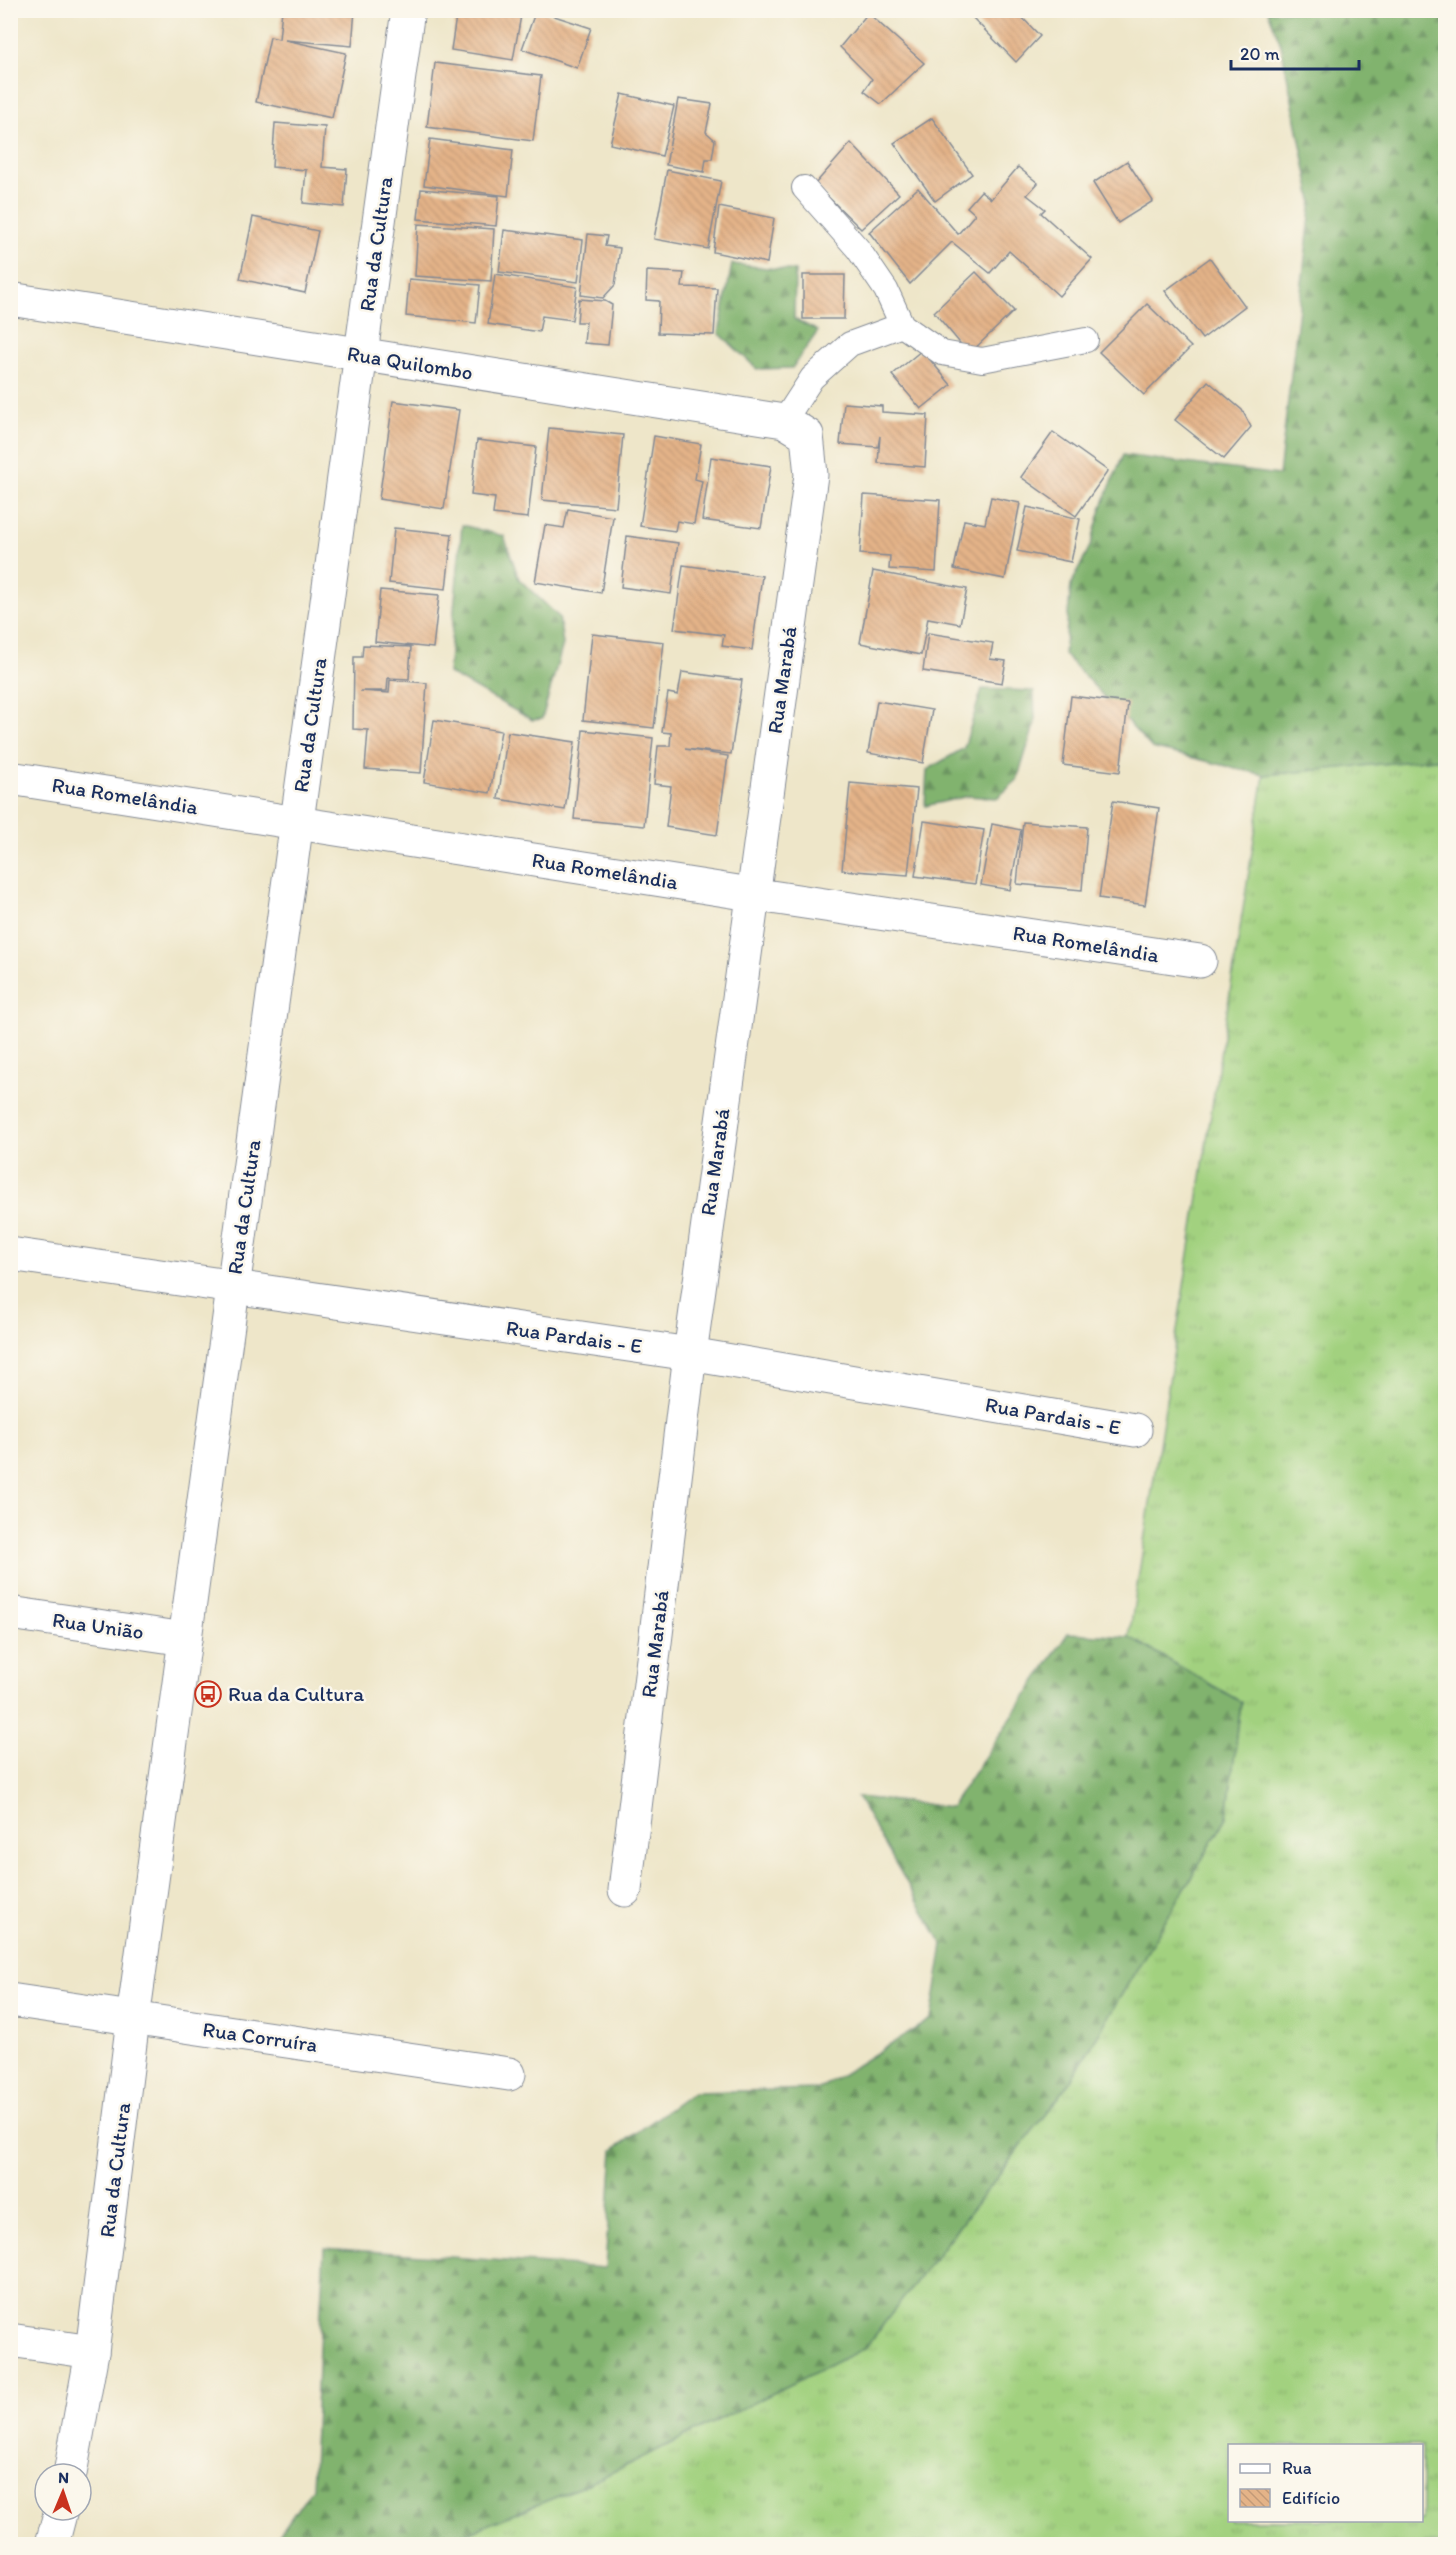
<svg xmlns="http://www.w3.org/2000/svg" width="1456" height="2555" font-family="Itim,sans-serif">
<defs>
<pattern id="grass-tufts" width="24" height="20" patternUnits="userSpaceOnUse" patternTransform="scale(1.5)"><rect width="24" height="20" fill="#a2d17f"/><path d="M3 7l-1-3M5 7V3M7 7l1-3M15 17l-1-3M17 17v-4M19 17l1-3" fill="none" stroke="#8bb470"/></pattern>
<pattern id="forest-firs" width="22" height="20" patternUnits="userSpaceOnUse" patternTransform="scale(1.5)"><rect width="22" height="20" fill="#81b36e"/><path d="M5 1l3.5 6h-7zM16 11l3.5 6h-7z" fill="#69925e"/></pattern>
<pattern id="building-back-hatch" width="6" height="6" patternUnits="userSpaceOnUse" patternTransform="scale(1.5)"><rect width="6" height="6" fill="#e4b388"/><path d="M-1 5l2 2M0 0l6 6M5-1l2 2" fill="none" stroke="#c39a78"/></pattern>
</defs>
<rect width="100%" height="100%" fill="#fbf7ec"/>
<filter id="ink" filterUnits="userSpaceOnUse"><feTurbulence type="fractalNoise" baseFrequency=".0167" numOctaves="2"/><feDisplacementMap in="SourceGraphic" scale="12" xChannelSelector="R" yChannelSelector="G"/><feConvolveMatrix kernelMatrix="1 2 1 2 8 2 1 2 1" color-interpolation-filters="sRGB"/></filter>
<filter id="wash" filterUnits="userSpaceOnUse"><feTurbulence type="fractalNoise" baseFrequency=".008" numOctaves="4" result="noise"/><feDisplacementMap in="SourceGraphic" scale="24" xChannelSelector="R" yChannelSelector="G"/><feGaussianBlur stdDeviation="1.35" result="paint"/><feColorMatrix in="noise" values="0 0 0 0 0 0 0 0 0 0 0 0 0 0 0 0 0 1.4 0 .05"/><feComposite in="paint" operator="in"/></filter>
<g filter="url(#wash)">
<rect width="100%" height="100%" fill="#eee6c9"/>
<path fill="url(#grass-tufts)" stroke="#5e806e" stroke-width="1.5" fill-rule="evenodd" d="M1445,758V2544H440L588,2484L865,2348L1068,2085L1227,1817L1241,1702L1129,1637L1264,775ZM1230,2446H1422V2520H1230Z"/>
<g fill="url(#forest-firs)" stroke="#4e7166" stroke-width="1.5">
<path d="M1268,11H1445V758L1264,775L1152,748L1064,654L1071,585L1091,544L1102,506L1123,455L1279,475L1312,200L1281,45Z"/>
<path d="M732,264L795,271L794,319L818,331L792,368L757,369L719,333Z"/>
<path d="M462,525L504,536L519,579L559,617L563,644L542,719L532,720L448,673Z"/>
<path d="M982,689L1034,691L1035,723L1017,780L997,798L968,796L925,806L927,770L964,748Z"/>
<path d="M1068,1633L1129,1637L1241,1702L1227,1817L1068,2085L865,2348L588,2484L440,2544H273L312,2488L324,2248L605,2268L613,2150L693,2092L819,2089L931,2019L943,1945L857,1797L951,1807Z"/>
</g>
<g id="blocks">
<g fill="url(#building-back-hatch)">
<path d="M282,10H355L352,46L285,40L346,53L332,118L256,102L270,37L279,39Z"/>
<path d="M457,10H522L513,60L451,50Z"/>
<path d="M536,10L591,28L577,68L522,49Z"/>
<path d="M981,10H1015L1040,36L1016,62L973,18Z"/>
<path d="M868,13L924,63L881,104L864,91L872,79L840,47Z"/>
<path d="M435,63L541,76L533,141L427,127Z"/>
<path d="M622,94L674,106L662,156L610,144Z"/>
<path d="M678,99L712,104L706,132L715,140L712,159H706L704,172L666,165Z"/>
<path d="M932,118L972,174L935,201L894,143Z"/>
<path d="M275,123L325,127L322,167L347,169L344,207L303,203L306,170L272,167Z"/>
<path d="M430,139L513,150L508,196L424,185Z"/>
<path d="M851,143L899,194L861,229L815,184Z"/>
<path d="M1127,161L1153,201L1118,223L1093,183Z"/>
<path d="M1018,167L1038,183L1027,195L1045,209L1041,213L1092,259L1059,296L1009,251L990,273L952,242L910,284L869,232L918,188L958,234L975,214L967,207L981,191L991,199Z"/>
<path d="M667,170L721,181L708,249L654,239Z"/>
<path d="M421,189L499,196L496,226L418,219Z"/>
<path d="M719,207L774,218L767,263L713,252Z"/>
<path d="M253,217L318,231L305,293L240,279Z"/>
<path d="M418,224L494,229L491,281L415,276Z"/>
<path d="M504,230L583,240L578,282L499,272Z"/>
<path d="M588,234L607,236L605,246L620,248L615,285L603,298L581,295Z"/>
<path d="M1210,258L1245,306L1202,339L1165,291Z"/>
<path d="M647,271L684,273L682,287L717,288L714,335L658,333L659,301L646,300Z"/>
<path d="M976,272L1014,311L969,354L934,312Z"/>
<path d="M495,274L577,287L572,320L542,316L539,332L488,324Z"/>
<path d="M803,275H845L844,319H803Z"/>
<path d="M409,279L480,285L476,323L406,316Z"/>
<path d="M579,299L605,301L612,305L608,345L584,343L586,322H577Z"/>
<path d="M1147,304L1191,347L1144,395L1099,352Z"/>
<path d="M922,350L951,385L921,409L892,375Z"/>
<path d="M1208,381L1242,410L1251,427L1224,459L1175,420Z"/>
<path d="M393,401L459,410L444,509L379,499Z"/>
<path d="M844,403L882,406V412L928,415L925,467L878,463L880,436L878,447L840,444Z"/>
<path d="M549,428L623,435L616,507L542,500Z"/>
<path d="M1053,432L1108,471L1076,516L1021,477Z"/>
<path d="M654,436L701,444L695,479L702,481L694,524L677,521L675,531L640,526Z"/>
<path d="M477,440L536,447L528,518L493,514L495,498L471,495Z"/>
<path d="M711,457L771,466L761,528L702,520Z"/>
<path d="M864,495L940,500L936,572L889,569L890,556L860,554Z"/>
<path d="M991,497L1020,503L1005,579L954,569L964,520L985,524Z"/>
<path d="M1027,507L1080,519L1071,562L1017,551Z"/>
<path d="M568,509L613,517L601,593L535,582L545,525L564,528Z"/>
<path d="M394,528L452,534L446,589L389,583Z"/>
<path d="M627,536L678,543L671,594L621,587Z"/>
<path d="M683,565L762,576L752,650L722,646L724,635L674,629Z"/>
<path d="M873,571L967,589L960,624L928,618L921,655L860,643Z"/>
<path d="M380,590L439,595L433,648L375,642Z"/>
<path d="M928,633L993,643L990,659L1006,661L1002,683L923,671Z"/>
<path d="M592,634L664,642L654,728L583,720Z"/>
<path d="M363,645L411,647L409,679L388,678L387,691H360L389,693L390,680L427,683L421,773L365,769L368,730L353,729L354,657H362Z"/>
<path d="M682,672L742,680L731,754L685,749L728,756L717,835L666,827L671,786L654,784L658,746H670L671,733L662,732L668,693L678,695Z"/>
<path d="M1071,696L1128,703L1120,772L1063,765Z"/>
<path d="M877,701L932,710L923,763L868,753Z"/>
<path d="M434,720L501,731L490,793L424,782Z"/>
<path d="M583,730L653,738L644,826L574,819Z"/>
<path d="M508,732L575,742L565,810L498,799Z"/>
<path d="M850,783L917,789L908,875L842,870Z"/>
<path d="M1113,801L1159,808L1145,905L1099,898Z"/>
<path d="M924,821L984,830L975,884L915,876Z"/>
<path d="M1023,822L1087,827L1082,890L1017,884Z"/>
<path d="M992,824L1021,830L1010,890L981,885Z"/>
</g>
</g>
</g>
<g filter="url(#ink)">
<use href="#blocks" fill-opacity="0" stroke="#848a94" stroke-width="1.5"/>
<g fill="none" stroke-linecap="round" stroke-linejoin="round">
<g stroke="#848a94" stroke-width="26">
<g id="service">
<path d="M804,188L858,249L886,290L902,325L942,353L982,360L1086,340"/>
<path d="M784,421L812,378L850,344L902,325"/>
</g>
</g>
<g stroke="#848a94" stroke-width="35">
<g id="minor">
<path d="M10,299L784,421L807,435L811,475L690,1354L625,1890"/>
<path d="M10,778L751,894L1200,961"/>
<path d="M10,1254L690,1354L1135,1430"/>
<path d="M10,1613L185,1639"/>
<path d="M10,2000L509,2074"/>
<path d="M10,2340L92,2352"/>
<path d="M70,2474L92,2352L133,2019L408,10"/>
<path d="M52,2544L61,2510"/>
</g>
</g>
<use href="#service" stroke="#fff" stroke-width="24"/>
<use href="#minor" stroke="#fff" stroke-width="33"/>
</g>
</g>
<defs>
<g id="bus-ring" transform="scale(1.35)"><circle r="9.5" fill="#fbf7ec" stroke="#c8321e" stroke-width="1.5"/><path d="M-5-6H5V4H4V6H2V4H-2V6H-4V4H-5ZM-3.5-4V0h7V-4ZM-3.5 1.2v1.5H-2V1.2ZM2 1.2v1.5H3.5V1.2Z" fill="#c8321e"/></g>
</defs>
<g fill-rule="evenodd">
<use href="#bus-ring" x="208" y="1694"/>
</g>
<g text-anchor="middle" stroke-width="5" stroke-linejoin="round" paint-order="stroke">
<g font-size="21" fill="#1b2f5e" stroke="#fbf7ec">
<text transform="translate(376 244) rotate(-82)" y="7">Rua da Cultura</text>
<text transform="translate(410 363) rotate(9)" y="7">Rua Quilombo</text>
<text transform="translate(782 680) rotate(-82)" y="7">Rua Marabá</text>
<text transform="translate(310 725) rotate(-82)" y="7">Rua da Cultura</text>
<text transform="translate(125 796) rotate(9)" y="7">Rua Romelândia</text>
<text transform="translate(605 871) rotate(9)" y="7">Rua Romelândia</text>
<text transform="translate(1086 944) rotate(9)" y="7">Rua Romelândia</text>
<text transform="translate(715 1162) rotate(-82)" y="7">Rua Marabá</text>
<text transform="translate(244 1207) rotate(-82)" y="7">Rua da Cultura</text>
<text transform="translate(574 1337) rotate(8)" y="7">Rua Pardais - E</text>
<text transform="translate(1053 1416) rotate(10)" y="7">Rua Pardais - E</text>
<text transform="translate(98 1626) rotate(8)" y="7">Rua União</text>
<text transform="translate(655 1644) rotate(-83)" y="7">Rua Marabá</text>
<text transform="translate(260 2037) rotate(8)" y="7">Rua Corruíra</text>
<text transform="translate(115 2170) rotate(-83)" y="7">Rua da Cultura</text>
</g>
<g font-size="21" fill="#1b2f5e" stroke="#fbf7ec" text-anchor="start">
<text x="228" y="1701">Rua da Cultura</text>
</g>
</g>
<rect width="1456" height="2555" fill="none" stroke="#fbf7ec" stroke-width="36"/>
<rect x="1228" y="2444" width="195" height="78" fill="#fbf7ec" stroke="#a1a7b3" stroke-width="1.5"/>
<rect x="1240" y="2464" width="30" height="9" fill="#ffffff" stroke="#a1a7b3" stroke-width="1.5"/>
<text x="1282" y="2474" font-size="18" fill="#1b2f5e">Rua</text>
<rect x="1240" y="2489" width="30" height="18" fill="url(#building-back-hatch)" stroke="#a1a7b3" stroke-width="1.5"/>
<text x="1282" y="2504" font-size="18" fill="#1b2f5e">Edifício</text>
<g transform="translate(63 2492) rotate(2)"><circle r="28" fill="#fbf7ec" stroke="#a1a7b3" stroke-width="1.5"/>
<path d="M0-4.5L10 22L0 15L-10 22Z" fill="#c8321e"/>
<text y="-9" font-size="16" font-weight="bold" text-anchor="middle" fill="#1b2f5e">N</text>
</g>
<path d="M1231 60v9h128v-9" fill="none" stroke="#1b2f5e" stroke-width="3"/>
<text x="1240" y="60" font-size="18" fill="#1b2f5e" stroke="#fbf7ec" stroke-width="4.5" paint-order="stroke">20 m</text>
</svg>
